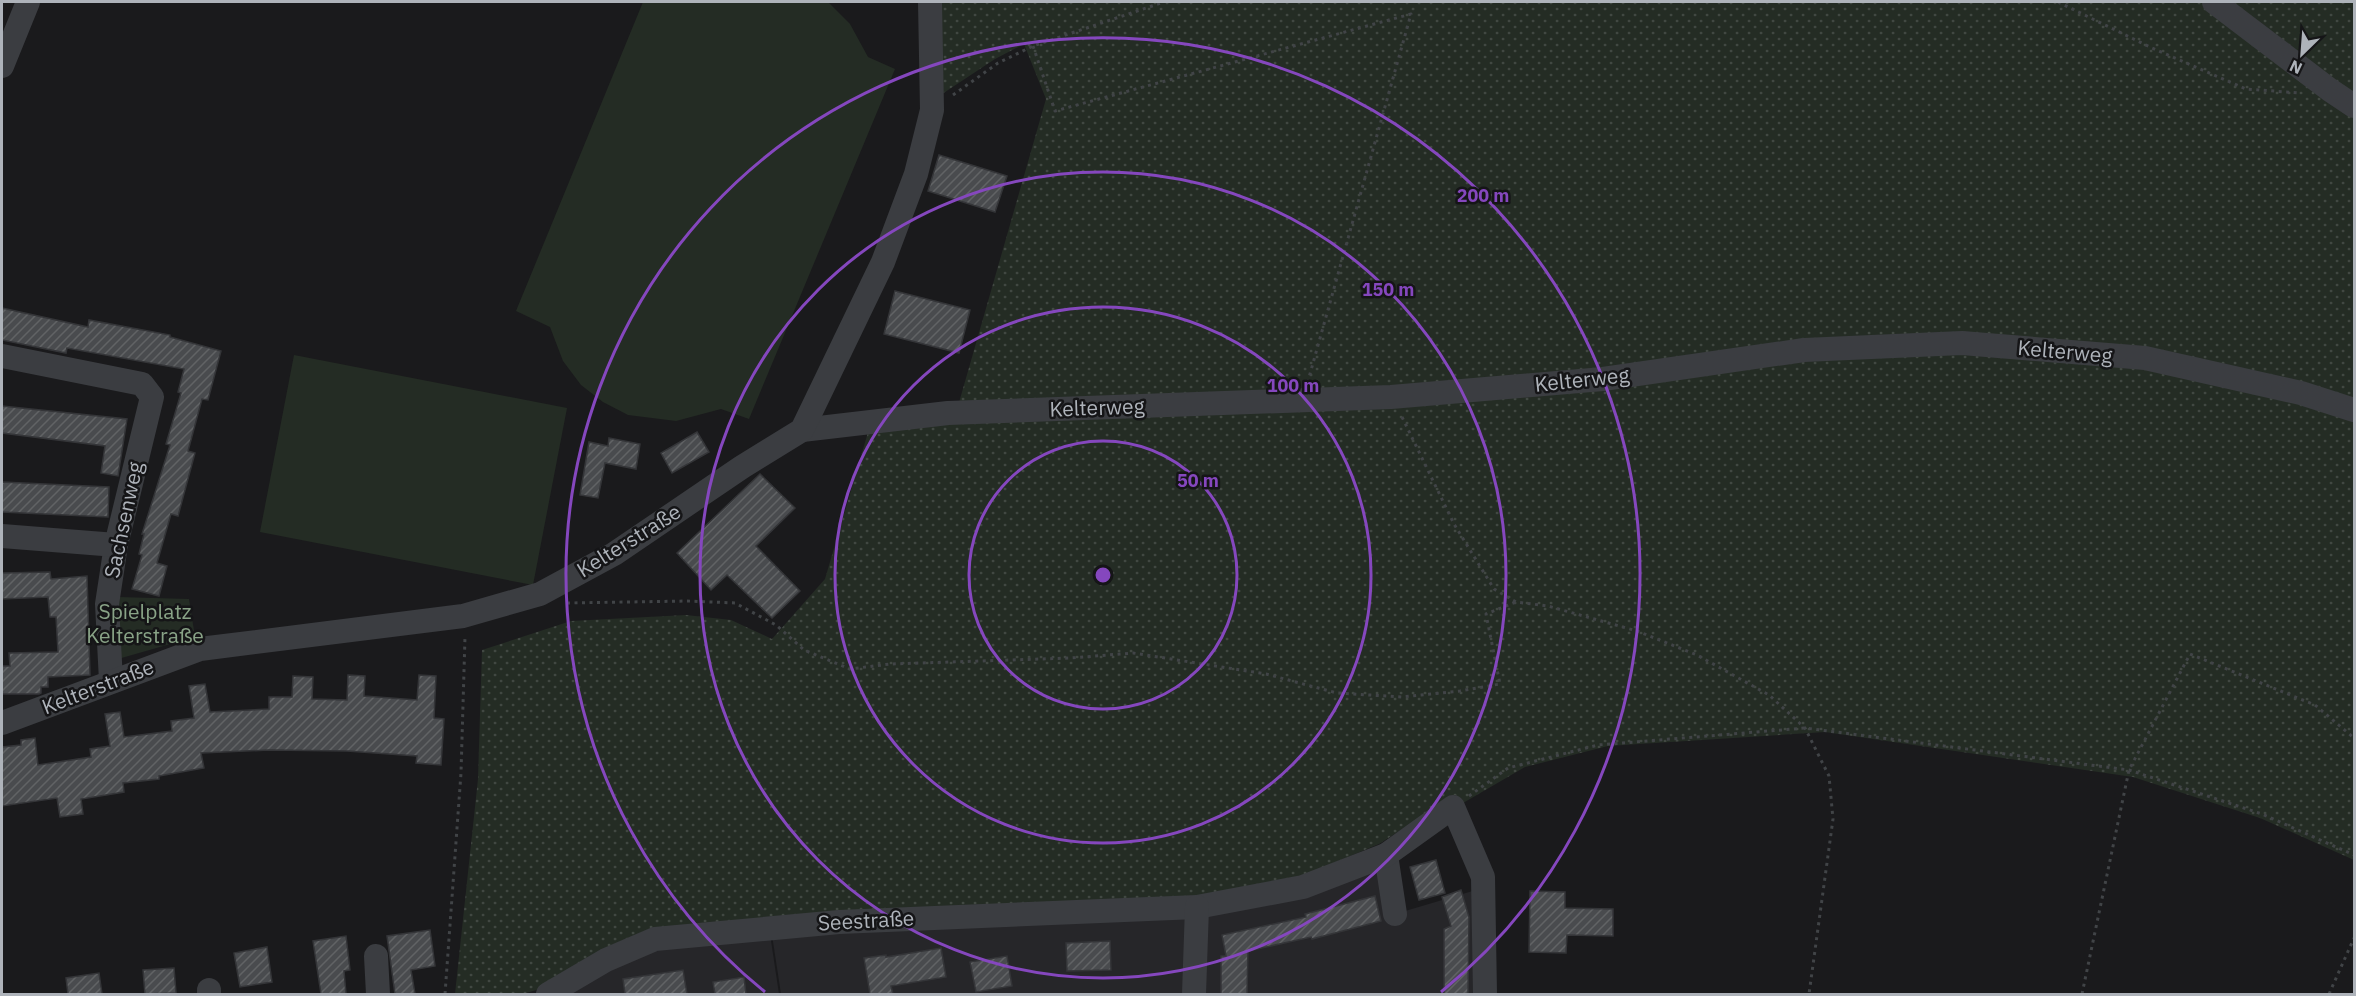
<svg xmlns="http://www.w3.org/2000/svg" width="2356" height="996" font-family="'IBM Plex Sans',sans-serif">
<defs>
<pattern id="grass-dots" width="8" height="8" patternUnits="userSpaceOnUse" patternTransform="scale(1.5)"><rect width="8" height="8" fill="#242c24"/><path d="M2 2h.1M6 6h.1" fill="none" stroke="#414842" stroke-width="1.8" stroke-linecap="round"/></pattern>
<pattern id="building-hatch" width="6" height="6" patternUnits="userSpaceOnUse" patternTransform="scale(1.5)"><rect width="6" height="6" fill="#494b4e"/><path d="M-1 1l2-2M0 6l6-6M5 7l2-2" fill="none" stroke="#616365"/></pattern>
</defs>
<rect width="100%" height="100%" fill="#1a1a1c"/>
<g fill="#262629">
<path d="M1376,870L1395,914L1476,890L1478,994H1203L1206,914Z"/>
<path d="M1189,915L1186,994H781L772,935Z"/>
<path d="M770,934L779,994H561L655,945Z"/>
</g>
<g fill="url(#grass-dots)">
<path d="M941,2H2203L2354,114V860L2260,818L2133,777L1825,732L1608,746L1525,767L1463,803L1455,795L1379,844L1295,879L1192,899L654,932L546,987L523,994H455L478,779L482,650L571,621L686,615L731,620L772,639L825,579L869,429L954,420L1046,99L1024,44L995,59L942,94Z"/>
<path d="M2229,2H2354V94Z"/>
</g>
<g fill="#242c24">
<path d="M643,2H828L850,24L868,57L895,69L749,419L721,409L676,421L628,415L603,402L581,385L563,361L550,327L516,311Z"/>
<path d="M294,355L567,408L533,585L260,532Z"/>
<path d="M118,597L189,599L195,637L118,659Z"/>
</g>
<g fill="url(#building-hatch)" stroke="#343538" stroke-width="1.5">
<path d="M939,155L1007,176L995,212L928,191Z"/>
<path d="M895,291L970,310L959,353L884,334Z"/>
<path d="M2,308L88,327L89,320L170,335V337L221,351L208,400L202,399L188,451L195,453L178,516L171,514L157,563L167,566L159,596L132,589L142,555L139,554L144,534H142L170,445L166,444L181,393L178,392L184,369L67,348L66,353L2,340Z"/>
<path d="M2,406L127,419L118,476L101,473L105,446L2,433Z"/>
<path d="M697,432L709,452L672,473L661,453Z"/>
<path d="M609,438L640,444L636,469L605,463L598,498L580,495L589,442L608,446Z"/>
<path d="M760,474L795,508L756,546L800,591L772,618L727,575L711,590L677,553Z"/>
<path d="M2,482L109,487L108,517L2,512Z"/>
<path d="M50,572L51,579L87,576L90,675L48,677V687H41V693L39,694H2V666H10L9,653L58,652L56,617H50L48,597L2,599V573Z"/>
<path d="M348,675L365,676L364,696L417,700L419,675L436,676L434,718L444,719L441,765L416,763L417,756L347,751L269,750L201,753L204,768L159,776V779L123,783L124,792L81,799L83,814L60,817L57,798L2,806V747L21,745V740L35,738L38,765L91,757L90,749L110,746L105,714L120,712L124,737L172,731L171,721L194,718L189,686L205,684L210,712L269,709V697H292L293,676L313,677L312,699L347,700Z"/>
<path d="M1436,860L1445,893L1419,900L1410,867Z"/>
<path d="M1461,890L1469,917L1468,994H1444V929L1451,926L1442,897Z"/>
<path d="M1530,891L1565,892V908L1613,909V936L1567,935L1566,953L1529,952Z"/>
<path d="M1375,896L1381,921L1312,939L1311,937L1248,951L1247,994H1221V956H1226L1222,935L1306,917L1305,914Z"/>
<path d="M430,930L435,966L411,970L415,994H395L387,936Z"/>
<path d="M346,936L350,970L344,971L346,994H321L313,941Z"/>
<path d="M1110,941L1111,970L1067,971L1066,943Z"/>
<path d="M267,947L272,982L240,987L234,953Z"/>
<path d="M941,948L946,977L891,986L893,994H870L864,958L886,955V957Z"/>
<path d="M1007,956L1012,986L976,992L970,962Z"/>
<path d="M174,968L176,993L145,994L143,970Z"/>
<path d="M683,970L687,994H625L623,979Z"/>
<path d="M99,973L102,994H68L66,978Z"/>
<path d="M744,977L746,994H715L713,982Z"/>
</g>
<g fill="none" stroke-linecap="round" stroke-linejoin="round">
<g stroke="#414447" stroke-width="3" stroke-dasharray="3 4.5" stroke-linecap="butt">
<path d="M2058,2L2152,48L2246,89L2300,93"/>
<path d="M1033,46L1055,111L1411,14L1308,381"/>
<path d="M953,95L998,63L1033,46L1164,2"/>
<path d="M1402,417L1454,524L1494,589L1516,602L1548,606L1637,631L1697,655L1769,695L1805,728L1829,776L1833,819L1809,994"/>
<path d="M567,603L687,601L735,603L776,625L804,650L850,669L890,664L1071,658L1133,653L1266,674L1337,693L1402,697L1460,691L1500,684L1486,614L1516,602"/>
<path d="M1469,796L1508,768L1598,745L1805,728L2129,770L2262,814L2354,855"/>
<path d="M445,994L461,773L465,637"/>
<path d="M2082,994L2129,770L2190,654L2315,705L2354,738"/>
<path d="M2329,994L2354,938"/>
</g>
<g stroke="#3b3d41" stroke-width="24">
<path d="M2214,2L2330,90L2354,106"/>
<path d="M2,66L28,2"/>
<path d="M2,356L142,384L152,397L116,545L107,604L111,681"/>
<path d="M802,430L948,413L1391,397L1603,379L1804,350L1962,343L2145,358L2301,393L2354,410"/>
<path d="M2,536L116,545"/>
<path d="M2,723L200,649L463,616L540,594L614,554L742,467L802,430L883,262L916,174L932,110L930,2"/>
<path d="M1386,855L1395,914"/>
<path d="M376,956L378,994"/>
<path d="M209,990V994"/>
<path d="M548,994L606,960L655,939L839,922L1197,907L1303,887L1386,855L1453,807L1483,877L1485,994"/>
<path d="M1194,994L1197,907"/>
</g>
</g>
<g fill="none" stroke="#8547be" stroke-width="3">
<circle cx="1103" cy="575" r="134"/>
<circle cx="1103" cy="575" r="268"/>
<circle cx="1103" cy="575" r="403"/>
<path d="M765 992A537 537 0 1 1 1441 992"/>
</g>
<g text-anchor="middle" stroke-width="5" stroke-linejoin="round" paint-order="stroke">
<g font-size="21" fill="#aeb3ba" stroke="#151517">
<text transform="translate(2065 352) rotate(5)" y="7">Kelterweg</text>
<text transform="translate(1582 380) rotate(-6)" y="7">Kelterweg</text>
<text transform="translate(1097 408) rotate(-2)" y="7">Kelterweg</text>
<text transform="translate(124 520) rotate(-78)" y="7">Sachsenweg</text>
<text transform="translate(629 541) rotate(-32)" y="7">Kelterstraße</text>
<text transform="translate(98 687) rotate(-21)" y="7">Kelterstraße</text>
<text transform="translate(866 921) rotate(-3)" y="7">Seestraße</text>
</g>
<g font-size="21" fill="#89a387" stroke="#151517">
<text x="145" y="619">Spielplatz<tspan x="145" dy="24">Kelterstraße</tspan></text>
</g>
</g>
<circle cx="1103" cy="575" r="9" fill="#8547be" stroke="#151517" stroke-width="3"/>
<g font-size="18" text-anchor="middle" font-weight="bold" fill="#8547be" stroke="#151517" stroke-width="5" stroke-linejoin="round" paint-order="stroke">
<text x="1483" y="202">200 m</text>
<text x="1388" y="296">150 m</text>
<text x="1293" y="392">100 m</text>
<text x="1198" y="487">50 m</text>
</g>
<rect width="2356" height="996" fill="none" stroke="#aeb3ba" stroke-width="6"/>
<g transform="translate(2302 54) rotate(205)" stroke="#151517" stroke-width="4.5" paint-order="stroke">
<path d="M0-4.5L10 22L0 15L-10 22Z" fill="#aeb3ba"/>
<text y="-9" font-size="16" font-weight="bold" text-anchor="middle" fill="#aeb3ba">N</text>
</g>
</svg>
